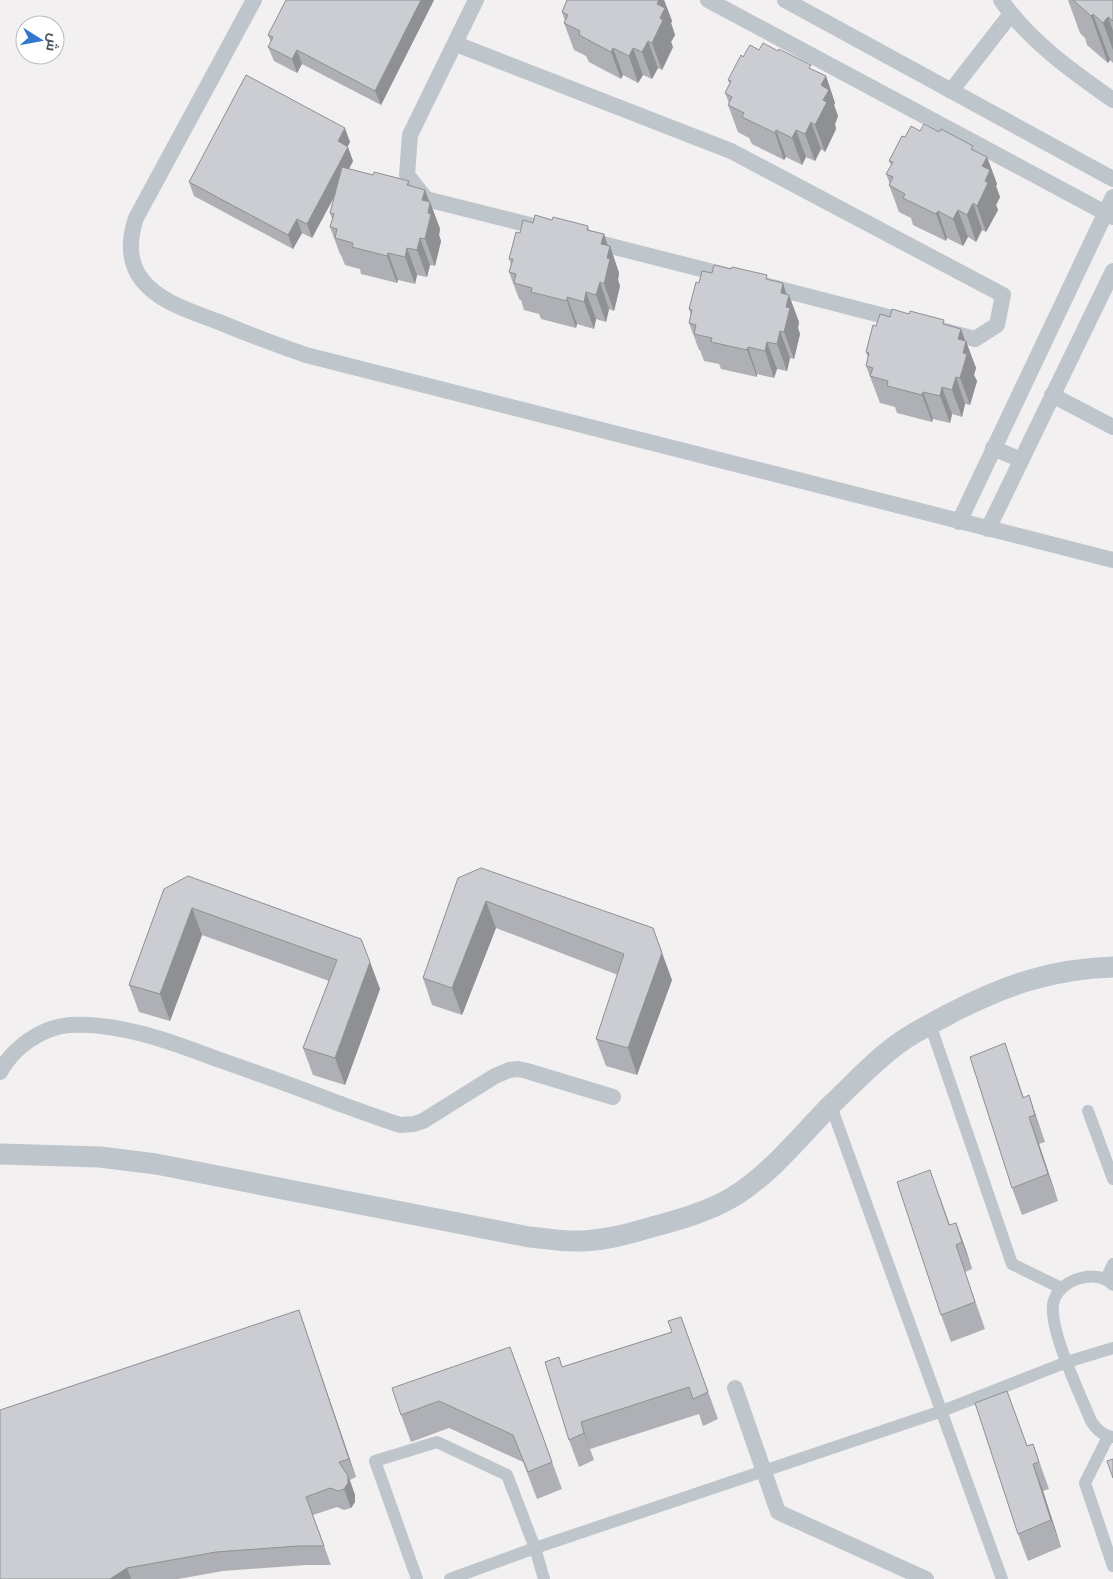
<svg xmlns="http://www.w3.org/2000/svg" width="1113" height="1579" font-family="Arial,Cairo,sans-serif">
<rect width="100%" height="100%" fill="#f2f0f0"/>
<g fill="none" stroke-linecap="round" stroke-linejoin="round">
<g stroke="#bec5cb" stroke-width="12">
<path d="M930,1024L1012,1264L1061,1288"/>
<path d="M831,1106L1002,1579"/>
<path d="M1088,1111L1113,1179"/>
<path d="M1106,1279L1113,1264"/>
<path d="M1113,1285C1096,1267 1056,1280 1053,1305C1050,1332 1080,1394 1091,1421C1096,1429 1103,1436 1113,1437"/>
<path d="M1108,1437L1085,1483L1113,1566"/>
<path d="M417,1579L375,1461L437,1442L507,1475L535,1548L544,1579"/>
<path d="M450,1579L535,1548L942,1411L1067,1362L1113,1348"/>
</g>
<g stroke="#bec5cb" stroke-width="16">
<path d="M254,0L136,218C129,239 128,262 142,280C160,303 194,312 219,322C248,334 277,345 306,355L1113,560"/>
<path d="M476,0L410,135L407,175L426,199L542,228"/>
<path d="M708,0L1113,217"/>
<path d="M785,0L1113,179"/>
<path d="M1001,0C1029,41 1073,72 1113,100"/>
<path d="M456,44L731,151L1003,295L997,325L975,339L941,330"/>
<path d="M951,91L1011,14"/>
<path d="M587,240L733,277"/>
<path d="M764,285L900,320"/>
<path d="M1052,395L1113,427"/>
<path d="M993,448L1021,460"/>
<path d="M959,522L1113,197"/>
<path d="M988,529L1113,271"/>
<path d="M0,1072C13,1048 41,1027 70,1025C119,1022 172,1042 217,1059C257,1073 296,1087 335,1102C357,1110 378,1118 400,1125L414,1124L423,1121L495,1076L509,1070L518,1069L527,1071L613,1097"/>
<path d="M735,1388L778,1512L926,1579"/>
</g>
<path stroke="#bec5cb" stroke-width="21" d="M0,1154L100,1157L156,1164L529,1237C545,1238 562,1242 578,1241C603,1241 628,1234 652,1227C681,1219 707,1212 733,1197C772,1173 800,1136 832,1104C854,1083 877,1058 902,1041C918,1030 935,1022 951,1013C1006,985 1051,969 1113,967"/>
</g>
<g fill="#afb0b5">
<path d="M434,0L381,105L302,64L297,73L274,61L268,47L271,42L268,35Z"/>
<path d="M566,0H664L672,21L671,23L675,35L671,42L673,47L662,70L658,68L652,79L643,75L638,83L623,75L621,79L589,62L586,56L574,50L564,23L565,21L562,12L566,2Z"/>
<path d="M1068,0H1113V63L1110,60L1108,63L1087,45L1085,38L1080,33Z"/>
<path d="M759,50L813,70L826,76L835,103L834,105L838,116L835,124L836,129L825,152L821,149L815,161L806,157L802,165L786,157L784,160L752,144L749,138L738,132L728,105L729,103L725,93L730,84L728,80L743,57Z"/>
<path d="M920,131L939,132L987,157L997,184L996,186L1000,197L996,205L998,210L986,232L982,230L976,242L968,237L963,246L947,238L946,241L913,225L911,218L899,212L889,185L890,184L886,174L891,165L889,161L905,137Z"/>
<path d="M350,142L347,147L353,161L349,169L373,175L409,181L410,186L425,190L429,201L430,202L440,229L439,235L441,241L435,266L430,265L427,277L417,275L415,284L398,280L397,283L361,274L360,269L345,265L341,255L340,254L330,227L332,219L330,213L335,196L312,238L302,233L293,249L194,196L189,182Z"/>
<path d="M552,220L588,226L589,230L604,234L608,246H610L619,273L618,280L620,286L614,311L609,309L606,322L596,319L594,329L577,324L576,328L541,319L539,314L524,310L521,300L519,299L509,272L511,264L509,259L520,233L533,223Z"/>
<path d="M712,273L768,280L799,322L798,328L800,334L794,359L790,358L787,371L777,369L774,378L757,374V377L721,369L719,364L704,361L700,350H699L689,323L691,315L689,309L699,283Z"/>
<path d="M890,317L946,325L965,341L976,368L974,375L977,381L970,405L965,404L962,417L952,414L950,423L933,419L932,422L897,413L895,407L880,403L866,366L868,358L866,352L876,326Z"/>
<path d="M481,868L672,980L637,1075L606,1066L596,1039L618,975L496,928L462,1015L432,1005L423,978Z"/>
<path d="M164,889L370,962L380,989L345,1085L313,1075L303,1048L329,981L202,935L170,1021L139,1012L129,985Z"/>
<path d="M1005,1043L1024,1098L1029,1095L1038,1122L1045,1142L1039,1144L1058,1201L1022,1215L1012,1188Z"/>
<path d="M940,1197L950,1225L956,1223L966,1250L972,1269L965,1272L985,1329L951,1342L941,1315Z"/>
<path d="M299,1310L356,1477L350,1480L355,1495V1502L351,1508L344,1510L337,1507L313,1515L331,1565H306L223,1571L178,1579H0Z"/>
<path d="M681,1317L718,1419L703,1426L699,1414L590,1449L594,1460L579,1467L569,1440L562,1367L672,1332Z"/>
<path d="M510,1347L562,1489L537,1499L523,1462L449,1428L411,1442L401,1415Z"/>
<path d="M1033,1444L1049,1489L1043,1491L1061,1547L1028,1561L1018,1534L1027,1446Z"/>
</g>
<g fill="#8e9093">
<path d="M421,0H434L381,105L375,91Z"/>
<path d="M659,0H664L672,21L671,23L675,35L671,42L673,47L662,70L652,43L657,4Z"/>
<path d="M1093,14L1110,60L1108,63L1091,16Z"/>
<path d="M1108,17L1113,31V50L1103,23Z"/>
<path d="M648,41L658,68L652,79L642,52Z"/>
<path d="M613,48L623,75L621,79L611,52Z"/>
<path d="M633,48L643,75L638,83L629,56Z"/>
<path d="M297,50L302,64L297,73L292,59Z"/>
<path d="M826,76L835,103L834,105L838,116L835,124L836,129L825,152L815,125L823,100L821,85Z"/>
<path d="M811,122L821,149L815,161L805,134Z"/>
<path d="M345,128L350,142L343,156L338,141Z"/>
<path d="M776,130L786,157L784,160L775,133Z"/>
<path d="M796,130L806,157L802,165L792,138Z"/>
<path d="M348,147L353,161L312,238L307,224Z"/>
<path d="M987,157L997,184L996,186L1000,197L996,205L998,210L986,232L977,206L985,181L982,166Z"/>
<path d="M425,190L430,204V202L440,229L439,235L441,241L435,266L425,239L422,200Z"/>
<path d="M973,203L982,230L976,242L967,215Z"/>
<path d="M958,210L968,237L963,246L953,219Z"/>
<path d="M938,211L947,238L946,241L936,214Z"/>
<path d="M297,219L302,233L293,249L288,235Z"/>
<path d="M604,234L609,249L610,246L619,273L618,280L620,286L614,311L604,284L601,244Z"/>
<path d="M420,238L430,265L427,277L417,250Z"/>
<path d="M407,248L417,275L415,284L405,257Z"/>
<path d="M388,253L398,280L397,283L387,256Z"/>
<path d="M600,282L609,309L606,322L596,295Z"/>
<path d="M783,283L788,299L789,295L799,322L798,328L800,334L794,359L784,332L781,293Z"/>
<path d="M586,292L596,319L594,329L584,302Z"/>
<path d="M567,297L577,324L576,328L567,301Z"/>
<path d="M961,329L966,343V341L976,368L974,375L977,381L970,405L960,378L958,339Z"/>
<path d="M780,331L790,358L787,371L777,344Z"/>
<path d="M767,342L777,369L774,378L765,351Z"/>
<path d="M748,347L757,374V377L747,350Z"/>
<path d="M956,377L965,404L962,417L952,390Z"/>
<path d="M942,387L952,414L950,423L940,396Z"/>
<path d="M923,392L933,419L932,422L922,395Z"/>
<path d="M486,901L496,928L462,1015L452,988Z"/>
<path d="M192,908L202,935L170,1021L160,994Z"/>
<path d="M653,928L672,980L637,1075L628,1048Z"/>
<path d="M370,962L380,989L345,1085L335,1058Z"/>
<path d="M1029,1095L1038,1122L1045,1142L1035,1115Z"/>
<path d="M1029,1117L1039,1144L1058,1201L1048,1174Z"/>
<path d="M956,1223L966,1250L972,1269L962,1242Z"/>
<path d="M299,1310L305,1328L356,1477L349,1459Z"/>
<path d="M1007,1391L1043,1491L1061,1547L1051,1520Z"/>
<path d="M581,1422L590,1449L594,1460L584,1433Z"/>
<path d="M348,1476L355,1495V1502L351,1508L344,1489Z"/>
<path d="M127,1568L131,1579H110Z"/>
</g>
<g fill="#cbcdd2" stroke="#8e9093">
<path d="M286,0H421L375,91L297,50L292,59L268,47L273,37L268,35Z"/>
<path d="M567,0H659L657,4L665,8L660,18L663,20L652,43L648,41L642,52L633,48L629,56L613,48L611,52L579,35L580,31L564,23L568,15L562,12Z"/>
<path d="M1073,0H1113V21L1108,17L1103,23L1093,14L1091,16Z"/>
<path d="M763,43L778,51L779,49L811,65L809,68L826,76L821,85L829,90L823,100L827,102L815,125L811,122L805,134L796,130L792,138L776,130L775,133L742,117L744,113L728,105L732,97L725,93L731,81L728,80L741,55L743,57L750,45L759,50Z"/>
<path d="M246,75L345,128L338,141L348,147L307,224L297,219L288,235L189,182Z"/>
<path d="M924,124L939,132L941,129L973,146L971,149L987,157L982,166L990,170L985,181L988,183L977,206L973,203L967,215L958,210L953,219L938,211L936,214L903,198L905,194L889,185L893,177L886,174L893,162L889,161L902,136L905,137L911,126L920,131Z"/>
<path d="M342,167L373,175L374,172L409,181L407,185L425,190L422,200L430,202L428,213L431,214L425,239L420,238L417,250L407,248L405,257L388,253L387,256L352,247L353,243L335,238L337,229L330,227L334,214L330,213Z"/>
<path d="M535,215L552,220L553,217L588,226L587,230L604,234L601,244L610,246L607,258L610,259L604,284L600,282L596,295L586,292L584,302L567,297V301L531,292L532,288L514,283L516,274L509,272L513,259H509L516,232L520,233L523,220L533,223Z"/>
<path d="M714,265L731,269L732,267L767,275L766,279L783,283L781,293L789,295L786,307L790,308L784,332L780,331L777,344L767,342L765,351L748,347L747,350L711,342L712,338L694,334L696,325L689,323L692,310L689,309L696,282L699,283L702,271L712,273Z"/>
<path d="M892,309L909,314L910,311L944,320L943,324L961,329L958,339L966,341L963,353L967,354L960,378L956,377L952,390L942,387L940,396L923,392L922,395L887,386L888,381L870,376L873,368L866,366L869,353L866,352L873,325L876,326L880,314L890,317Z"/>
<path d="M481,868L653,928L662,953L628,1048L596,1039L624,954L486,901L452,988L423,978L458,878Z"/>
<path d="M188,876L361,939L370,962L335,1058L303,1048L337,960L192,908L160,994L129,985L164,889Z"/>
<path d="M1005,1043L1023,1098L1029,1095L1035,1115L1029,1117L1048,1174L1012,1188L970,1057Z"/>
<path d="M930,1170L949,1225L956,1223L962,1242L956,1245L975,1302L941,1315L897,1182Z"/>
<path d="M299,1310L349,1459L339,1462L348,1476V1483L344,1489L338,1491L330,1488L306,1497L324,1546H299L216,1552L127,1568L110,1579H0V1410Z"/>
<path d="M681,1317L708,1392L693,1399L689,1387L581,1422L584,1433L569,1440L545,1362L559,1357L562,1367L672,1332L668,1321Z"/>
<path d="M510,1347L552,1462L528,1472L513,1435L439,1401L401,1415L392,1388Z"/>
<path d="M1007,1391L1027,1446L1033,1444L1039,1462L1033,1464L1051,1520L1018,1534L975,1403Z"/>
<path d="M1113,1459V1478L1107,1461Z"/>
</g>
<g transform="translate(40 40) rotate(101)"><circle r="24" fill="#ffffff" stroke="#b7bbbd"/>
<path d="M0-4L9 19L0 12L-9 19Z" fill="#3077cd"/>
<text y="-8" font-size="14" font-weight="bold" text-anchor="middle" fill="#4a545b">ش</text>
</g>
</svg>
